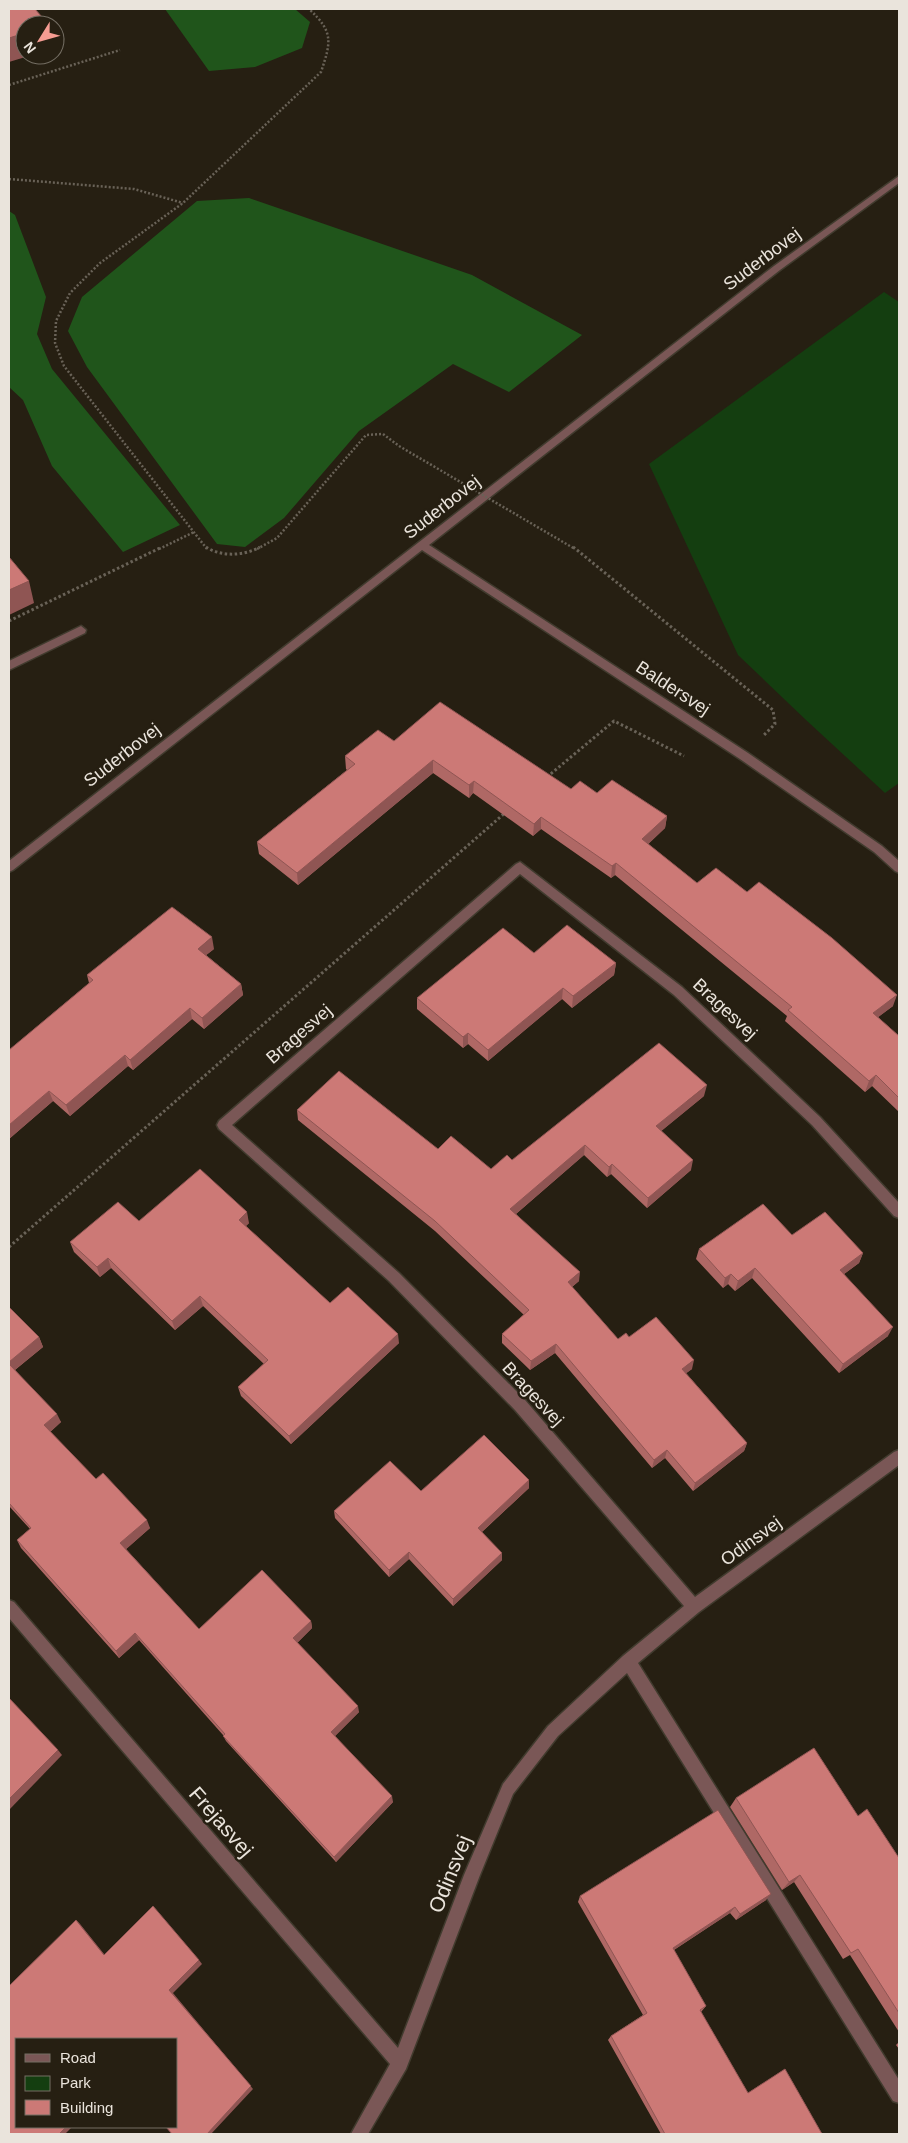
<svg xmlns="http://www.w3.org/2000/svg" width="908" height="2143" font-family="Helvetica,sans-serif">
<rect width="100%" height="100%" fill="#261f12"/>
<path fill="#143e10" d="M884,292L899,302V783L885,793L806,720L738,655L649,464Z"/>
<g fill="#20551b">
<path d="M165,9H295L310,22L302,48L255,67L209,71Z"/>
<path d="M249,198L472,275L582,335L509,392L453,364L359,431L284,518L245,547L217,544L87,367L68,331L82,297L197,201Z"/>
<path d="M9,211L15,215L46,297L37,334L52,369L180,525L123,552L52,466L23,400L9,387Z"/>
</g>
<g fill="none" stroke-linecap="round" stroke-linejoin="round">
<g stroke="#413b2e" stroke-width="3">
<g id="minor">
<path d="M899,176V183L780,270L429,545L748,753L882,846L899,861V873L895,871L874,852L740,759L422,550L13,870L9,872V861L774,266Z"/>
<path d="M81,626L86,630L85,633L9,670V661Z"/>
<path d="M520,862L682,987L820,1117L899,1203V1218L894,1216L812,1125L674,995L520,874L232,1125L399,1273L525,1400L695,1597L894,1452L899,1450V1465L699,1612L638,1663L899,2080V2103L893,2101L627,1673L558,1736L513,1794L480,1875L406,2069L368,2134H351L390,2064L9,1618V1600L14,1602L398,2048L464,1875L503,1784L548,1726L623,1656L684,1606L515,1410L389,1281L219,1129L217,1125L219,1121L516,864Z"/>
</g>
</g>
<g stroke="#696257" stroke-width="2.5" stroke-dasharray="2 2" stroke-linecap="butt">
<path d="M9,85L120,50"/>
<path d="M9,179L134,189L183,203"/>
<path d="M159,549L194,532"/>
<path d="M207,549L64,366L55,343L56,321L70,293L100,263L183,203L321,72C331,42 334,32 309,9"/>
<path d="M257,549L277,538L366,435L383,434L399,446"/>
</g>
<g stroke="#696257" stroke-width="3" stroke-dasharray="2.5 2.5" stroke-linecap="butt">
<path d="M206,547C221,557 244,556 260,547"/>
<path d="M577,550L773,710L775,724L764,735"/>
<path d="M9,621L162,547"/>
<path d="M547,777L614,721L684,756"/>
<path d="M9,1247L506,812"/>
</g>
<use href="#minor" fill="#7a5756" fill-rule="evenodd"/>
<path stroke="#696257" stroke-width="2.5" stroke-dasharray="2 2" stroke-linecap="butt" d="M399,446L575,549"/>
<path stroke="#696257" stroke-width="3" stroke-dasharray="2.5 2.5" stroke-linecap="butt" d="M573,547L577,550"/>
</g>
<g fill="#af6865">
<path d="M394,741L571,789L597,793L667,816L665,828L648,844L697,883L893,1006L878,1017L899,1036V1112L872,1086L865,1092L785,1021L787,1016L615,875L611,878L541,829L533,836L473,793L469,798L433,773L298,885L259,854L257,842L347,770L346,769L345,756Z"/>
<path d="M214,949L206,955L241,984L243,995L204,1029L192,1019L133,1070L128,1066L70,1116L53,1101L9,1139V1050L89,983L87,975Z"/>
<path d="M534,953L616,963L614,975L572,1008L562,999L488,1061L468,1044L463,1048L417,1009V998Z"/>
<path d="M704,1096L661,1131L691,1170L647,1208L611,1174L607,1177L584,1155L516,1214L579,1281L572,1287L618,1339L629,1337L692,1369L686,1373L747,1443L744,1451L693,1491L665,1458L652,1468L555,1353L530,1370L502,1343V1334L524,1315L435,1231L298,1120L297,1110L438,1149L491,1169L512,1160Z"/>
<path d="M139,1221L249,1223L246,1226L330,1303L399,1343L291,1444L241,1396L238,1387L264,1364L203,1306L175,1330L111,1268L100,1277L74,1252L70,1242Z"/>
<path d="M792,1235L863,1253L859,1263L844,1274L888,1336L839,1373L752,1278L735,1291L728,1284L723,1288L696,1259L699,1249Z"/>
<path d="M9,1307L39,1337L43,1347L15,1370L61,1422L50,1432L96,1479L150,1528L126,1549L199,1629L311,1621L312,1628L297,1643L359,1712L335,1736L393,1802L336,1862L226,1741L223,1735L139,1640L119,1658L21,1548L17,1540L30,1529L9,1506Z"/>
<path d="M529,1480V1488L482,1532L502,1560L453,1606L409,1559L389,1577L335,1518L334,1511L421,1491Z"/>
<path d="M736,1798L858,1816L899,1858V2032L850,1955L843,1959L794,1882L782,1890L730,1807Z"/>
<path d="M580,1896L766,1900L736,1920L730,1913L674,1950L706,2006L701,2012L748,2093L785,2069L822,2134H661L608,2040L611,2036L643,2015L578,1902Z"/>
<path d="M899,2042V2049L896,2045Z"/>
</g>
<g fill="#8f5553">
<path d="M25,33V55H32L9,62V38Z"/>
<path d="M29,581L34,603L9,615V590Z"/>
<path d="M433,760V773L298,885L297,873Z"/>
<path d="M474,781L473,793L469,798V785Z"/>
<path d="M667,816L665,828L641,851L642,839Z"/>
<path d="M541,817V829L533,836L534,824Z"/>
<path d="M616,863L615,875L611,878L612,866Z"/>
<path d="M212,937L214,949L200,960L198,949Z"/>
<path d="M616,963L614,975L572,1008L573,996Z"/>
<path d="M241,984L243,995L204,1029L202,1018Z"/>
<path d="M563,988L562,999L488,1061V1050Z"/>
<path d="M897,995L893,1006L869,1024L873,1013Z"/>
<path d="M190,1008L192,1019L133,1070L130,1060Z"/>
<path d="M468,1033V1044L463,1048V1037Z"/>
<path d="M125,1055L128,1066L70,1116L66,1105Z"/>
<path d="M876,1075L872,1086L865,1092L869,1081Z"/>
<path d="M707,1085L704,1096L654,1137L656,1126Z"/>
<path d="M49,1091L53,1101L9,1139V1125Z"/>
<path d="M585,1145L584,1155L510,1219V1209Z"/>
<path d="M693,1160L691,1170L647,1208L648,1198Z"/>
<path d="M612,1164L611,1174L607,1177L609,1167Z"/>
<path d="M247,1212L249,1223L241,1230L239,1220Z"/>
<path d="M863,1253L859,1263L836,1280L840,1270Z"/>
<path d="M108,1258L111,1268L100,1277L97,1267Z"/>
<path d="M755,1268L752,1278L735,1291L738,1281Z"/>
<path d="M580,1272L579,1281L567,1291L568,1282Z"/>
<path d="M731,1274L728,1284L723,1288L725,1278Z"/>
<path d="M200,1296L203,1306L175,1330L172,1321Z"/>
<path d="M893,1327L888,1336L839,1373L843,1364Z"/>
<path d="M398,1334L399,1343L291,1444L289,1436Z"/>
<path d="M39,1337L43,1347L12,1372L9,1365V1362Z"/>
<path d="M556,1344L555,1353L530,1370L531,1361Z"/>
<path d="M694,1360L692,1369L680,1378L682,1369Z"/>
<path d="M57,1414L61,1422L48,1434L44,1425Z"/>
<path d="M747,1443L744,1451L693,1491L695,1483Z"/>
<path d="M667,1450L665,1458L652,1468L654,1460Z"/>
<path d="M529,1480V1488L478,1535V1528Z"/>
<path d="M147,1520L150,1528L124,1551L120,1543Z"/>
<path d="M409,1552V1559L389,1577V1570Z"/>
<path d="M502,1553V1560L453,1606V1599Z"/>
<path d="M311,1621L312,1628L295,1645L293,1638Z"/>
<path d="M135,1633L139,1640L119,1658L116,1651Z"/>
<path d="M358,1706L359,1712L333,1738L331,1732Z"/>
<path d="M58,1750L62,1755L9,1810V1799Z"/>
<path d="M392,1796L393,1802L336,1862L334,1857Z"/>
<path d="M800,1875L794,1882L782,1890L789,1882Z"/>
<path d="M771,1894L766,1900L736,1920L740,1914Z"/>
<path d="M735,1907L730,1913L669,1953L673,1948Z"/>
<path d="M76,1920L80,1924L108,1959L104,1955Z"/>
<path d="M199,1960L202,1964L173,1993L253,2089L211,2134H207L169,1990Z"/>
<path d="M66,2127H72L65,2134H59Z"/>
</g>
<g fill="#cc7976" stroke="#8f5553">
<path d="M9,9H35L49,25H25V33L9,38Z"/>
<path d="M9,557L29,581L9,590Z"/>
<path d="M440,702L571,789L580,781L597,793L612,780L667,816L642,839L697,883L716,868L747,892L759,882L832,938L897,995L873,1013L899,1036V1098L876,1075L869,1081L788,1010L792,1007L616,863L612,866L541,817L534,824L474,781L469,785L433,760L297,873L257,842L355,764L345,756L378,730L394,741Z"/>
<path d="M172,907L212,937L198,949L241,984L202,1018L190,1008L130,1060L125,1055L66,1105L49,1091L9,1125V1050L93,980L87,975Z"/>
<path d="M567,925L616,963L573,996L563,988L488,1050L468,1033L463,1037L417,998L503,928L534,953Z"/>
<path d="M659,1043L707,1085L656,1126L693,1160L648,1198L612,1164L609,1167L585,1145L510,1209L580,1272L568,1282L618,1339L626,1333L629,1337L656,1317L694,1360L682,1369L747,1443L695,1483L667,1450L654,1460L556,1344L531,1361L502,1334L529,1310L435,1221L297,1110L339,1071L438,1149L451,1136L491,1169L507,1155L512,1160Z"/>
<path d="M200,1169L247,1212L239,1220L330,1303L348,1287L398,1334L289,1436L238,1387L268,1360L200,1296L172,1321L108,1258L97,1267L70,1242L118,1202L139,1221Z"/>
<path d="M763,1204L792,1235L825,1212L863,1253L840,1270L893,1327L843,1364L755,1268L738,1281L731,1274L725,1278L699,1249Z"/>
<path d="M9,1307L39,1337L9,1362Z"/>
<path d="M9,1364L57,1414L44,1425L96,1479L103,1473L147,1520L120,1543L199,1629L262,1570L311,1621L293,1638L358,1706L331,1732L392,1796L334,1857L223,1736L225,1734L135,1633L116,1651L17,1540L31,1528L9,1503Z"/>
<path d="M484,1435L529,1480L478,1528L502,1553L453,1599L409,1552L389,1570L334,1511L390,1461L421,1491Z"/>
<path d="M9,1698L58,1750L9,1799Z"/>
<path d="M814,1748L858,1816L867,1809L899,1858V2013L858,1949L851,1953L800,1875L789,1882L736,1798Z"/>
<path d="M718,1810L771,1894L740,1914L735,1907L673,1948L706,2006L700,2010L748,2093L785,2069L822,2134H665L611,2036L647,2013L580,1896Z"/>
<path d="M153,1906L199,1960L169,1990L251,2086L207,2134H172L166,2127H176V2039H16V2127H66L59,2134H9V1986L76,1920L104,1955Z"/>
</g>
<g text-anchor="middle" stroke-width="5" stroke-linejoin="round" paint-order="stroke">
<g font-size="18" fill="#eae4dc" stroke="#261f12">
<text transform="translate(762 259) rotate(-37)" y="6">Suderbovej</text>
<text transform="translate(442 507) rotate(-38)" y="6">Suderbovej</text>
<text transform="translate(673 688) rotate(33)" y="6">Baldersvej</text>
<text transform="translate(122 755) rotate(-38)" y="6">Suderbovej</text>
<text transform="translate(725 1009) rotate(43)" y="6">Bragesvej</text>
<text transform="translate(299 1034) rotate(-41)" y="6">Bragesvej</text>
<text transform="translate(533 1394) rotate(47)" y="6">Bragesvej</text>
<text transform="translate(751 1541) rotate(-36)" y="6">Odinsvej</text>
</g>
<g font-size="21" fill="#eae4dc" stroke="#261f12">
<text transform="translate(221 1822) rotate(49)" y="7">Frejasvej</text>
<text transform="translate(450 1874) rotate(-68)" y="7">Odinsvej</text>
</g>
</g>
<rect width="908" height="2143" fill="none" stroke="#eae4dc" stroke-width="20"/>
<rect x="15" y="2038" width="162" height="90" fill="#261f12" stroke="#746e63"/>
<rect x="25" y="2054" width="25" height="8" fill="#7a5756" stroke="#746e63"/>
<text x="60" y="2063" font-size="15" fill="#eae4dc">Road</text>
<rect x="25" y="2076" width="25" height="15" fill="#143e10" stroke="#746e63"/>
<text x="60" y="2088" font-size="15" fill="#eae4dc">Park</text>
<rect x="25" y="2100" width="25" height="15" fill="#cc7976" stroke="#746e63"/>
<text x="60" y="2113" font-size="15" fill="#eae4dc">Building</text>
<g transform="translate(40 40) rotate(233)"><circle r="24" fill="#261f12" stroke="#746e63"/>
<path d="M0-4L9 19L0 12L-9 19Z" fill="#f59c92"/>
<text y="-8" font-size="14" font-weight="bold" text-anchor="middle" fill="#eae4dc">N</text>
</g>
</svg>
